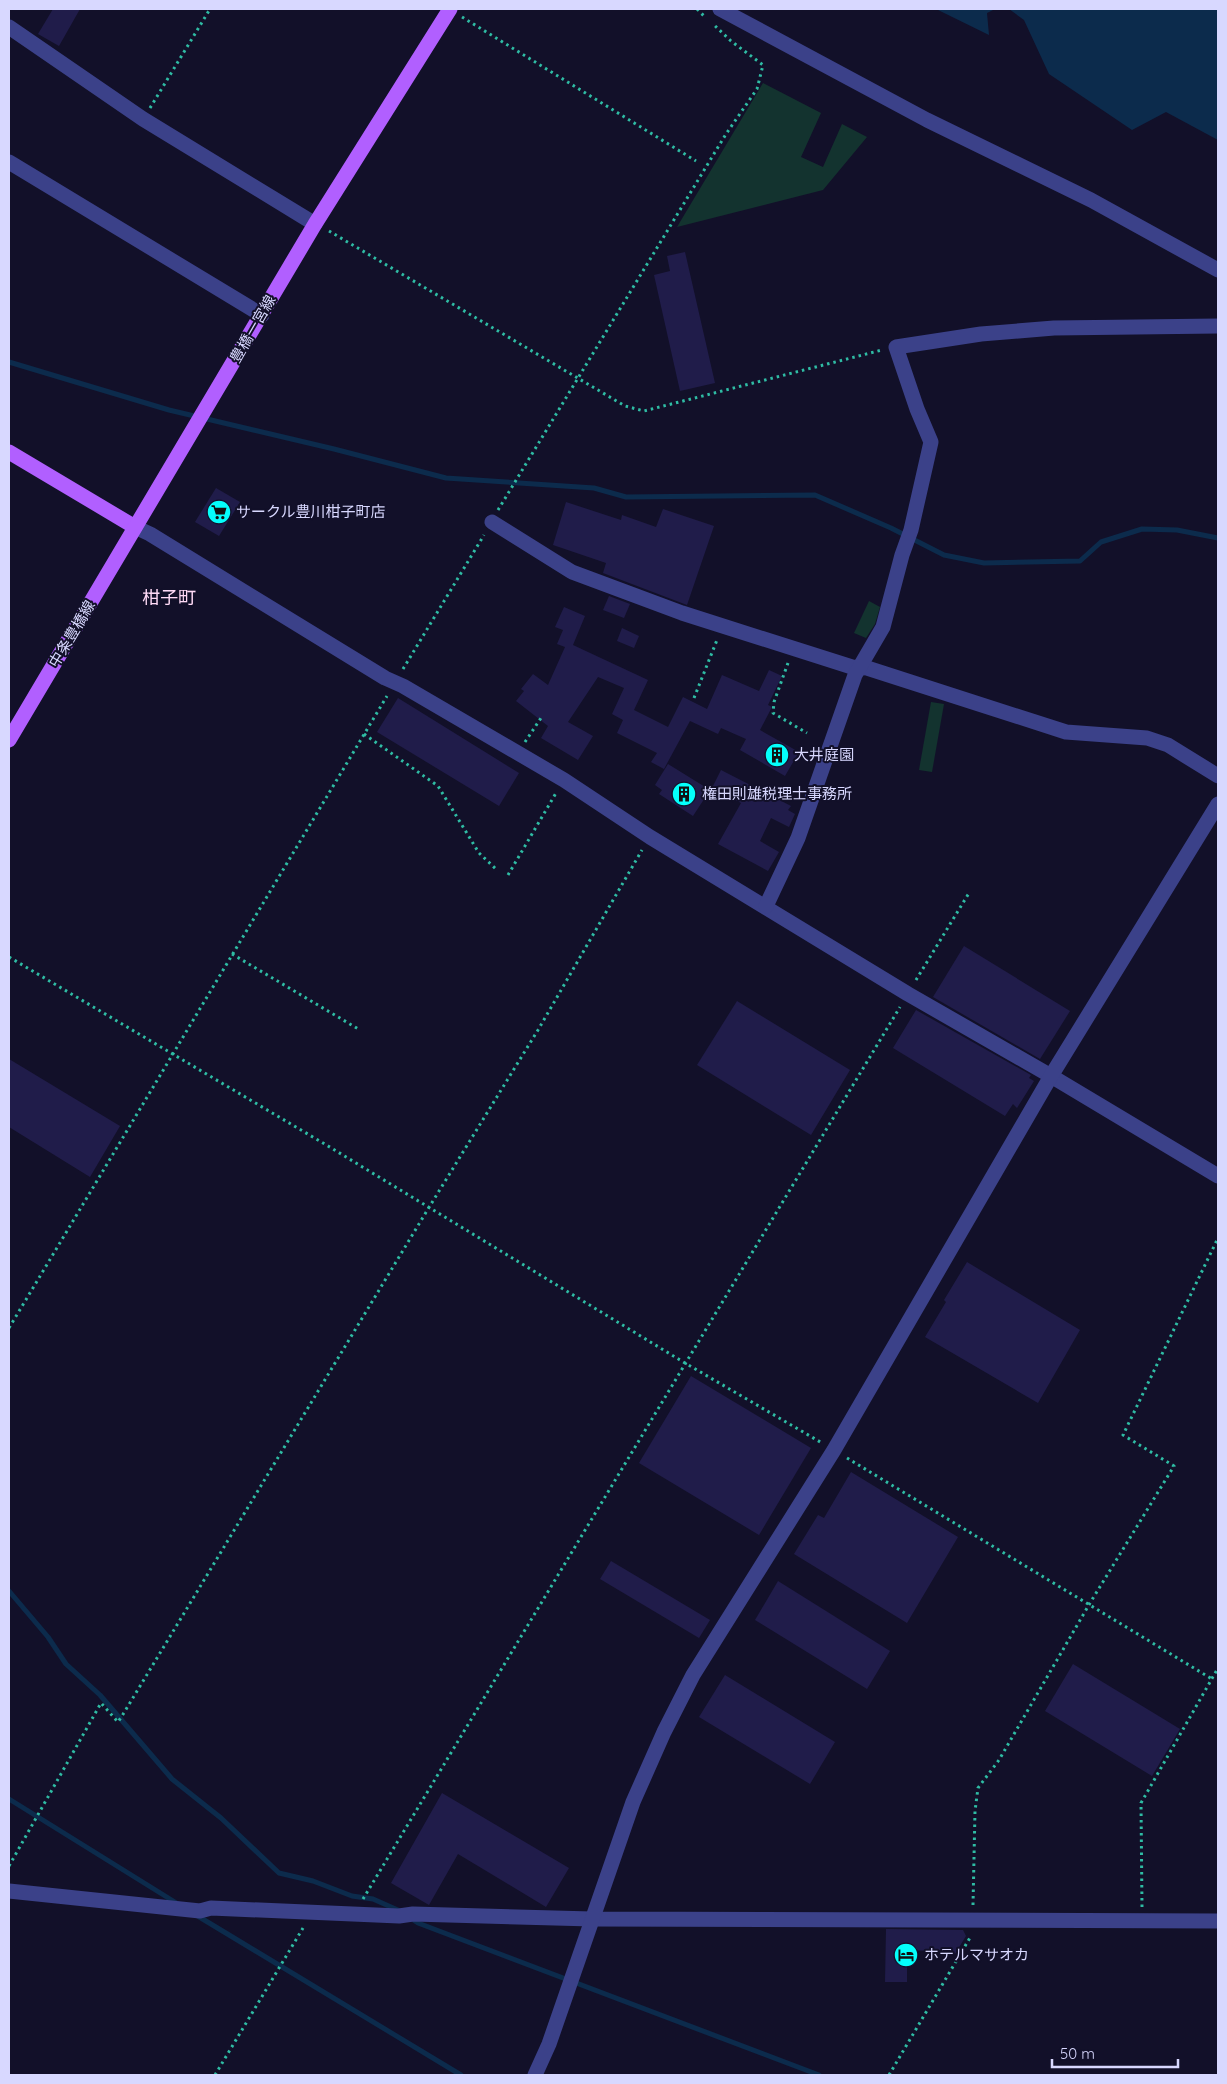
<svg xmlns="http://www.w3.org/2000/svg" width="1227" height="2084" font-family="Quicksand,'Noto Sans JP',sans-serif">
<rect width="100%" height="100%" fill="#121029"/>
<g fill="#13332f">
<path d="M763,83L821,113L801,157L823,167L842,124L867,137L823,190L677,227Z"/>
<path d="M869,601L880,607L875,624L866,638L854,633Z"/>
<path d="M931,702L944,704L932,772L919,770Z"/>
</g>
<g fill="#0c2b4c">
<path d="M936,9H995L987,13L989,35Z"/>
<path d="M1009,9H1218V140L1166,112L1132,130L1049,74L1024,20Z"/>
</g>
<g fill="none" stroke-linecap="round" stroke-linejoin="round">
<g stroke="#0c2b4c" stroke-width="5">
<path d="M9,362L169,410L334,449L446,478L594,488L626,497L815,495L891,528L944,555L984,563L1080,561L1101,542L1142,529L1177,530L1218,538"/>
<path d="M9,1591L48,1637L66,1664L100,1695L172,1779L221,1818L279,1873L313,1881L352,1896L373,1899L400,1911"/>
<path d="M9,1799L178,1904"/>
<path d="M196,1915L461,2075"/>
<path d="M412,1919L418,1923L819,2075"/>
</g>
</g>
<g fill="#201c4a">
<path d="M53,9H80L59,46L38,34Z"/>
<path d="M685,252L715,383L680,391L654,275L670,271L667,256Z"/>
<path d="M216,488L240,502L219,536L195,522Z"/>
<path d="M566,502L621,520L622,515L656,527L663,509L714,526L687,605L603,573L606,563L553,545Z"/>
<path d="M609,596L630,604L624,618L603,610Z"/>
<path d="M564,607L585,616L573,645L648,680L634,710L668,727L683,697L707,709L722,675L759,691L769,670L782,676L768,705L772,707L760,730L799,752L785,776L740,750L746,739L721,728L718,734L690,721L664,769L651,762L657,753L617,733L623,720L612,714L624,688L598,677L568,722L593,736L578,760L541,738L548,726L516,701L524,691L521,689L533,674L548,685L565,647L557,644L563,630L555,627Z"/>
<path d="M622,628L639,636L634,648L617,641Z"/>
<path d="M398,698L519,773L499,806L377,732Z"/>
<path d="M668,764L710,790L693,816L659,794L662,790L655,785Z"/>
<path d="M721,770L791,806L788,810L795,814L789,827L771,818L760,841L779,852L768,871L718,844L741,803L712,788Z"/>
<path d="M964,946L1070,1011L1040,1059L933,997Z"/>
<path d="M737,1001L850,1070L811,1135L697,1065Z"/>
<path d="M916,1010L1031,1075L1029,1078L1034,1081L1017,1108L1013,1104L1005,1116L893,1048Z"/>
<path d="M9,1059L120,1126L90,1177L9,1127Z"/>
<path d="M967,1262L1080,1330L1038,1403L925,1337L946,1302L944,1300Z"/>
<path d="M691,1376L811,1448L759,1535L639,1463Z"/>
<path d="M851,1472L958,1537L907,1623L794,1554L818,1515L824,1518Z"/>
<path d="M611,1561L710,1620L699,1638L600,1579Z"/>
<path d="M778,1581L890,1651L867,1689L755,1620Z"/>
<path d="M1073,1664L1180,1729L1152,1776L1045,1711Z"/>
<path d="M725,1675L835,1742L810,1784L699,1717Z"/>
<path d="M442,1793L569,1868L546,1907L458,1854L429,1905L391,1883Z"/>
<path d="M886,1929L963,1930L966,1936L955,1954L949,1950L907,1951V1982H885Z"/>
</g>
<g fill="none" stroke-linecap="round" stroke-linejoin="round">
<g stroke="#2fbca4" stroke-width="3" stroke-dasharray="2.5 4" stroke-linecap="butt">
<path d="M697,9L705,17"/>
<path d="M462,17L696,161"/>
<path d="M150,108L210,9"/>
<path d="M329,231L625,406L644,411L882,350"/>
<path d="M498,510L726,134L757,89L763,65L731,41L713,24"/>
<path d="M788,663L774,702L773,713L807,733"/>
<path d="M403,669L484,535"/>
<path d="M694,698L717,640"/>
<path d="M364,734L438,786L479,853L497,870"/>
<path d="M525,742L541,718"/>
<path d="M508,875L556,793"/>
<path d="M232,954L360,1030"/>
<path d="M9,957L328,1146L685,1363L822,1443"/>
<path d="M916,980L969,893"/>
<path d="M9,1328L387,696"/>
<path d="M847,1458L1212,1679"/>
<path d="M9,1866L101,1703L118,1722L122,1716L428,1209L538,1030L642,850"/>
<path d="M363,1899L900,1007"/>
<path d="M973,1905L975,1811L978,1788L999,1760L1090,1603L1174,1466L1123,1435L1218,1238"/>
<path d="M1142,1907L1141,1803L1218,1668"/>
<path d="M215,2075L303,1928"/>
<path d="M889,2075L971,1936"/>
</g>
<g stroke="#3b4189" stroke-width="15">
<path d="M720,9L927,120L1091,200L1218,270"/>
<path d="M9,27L143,119L315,224"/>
<path d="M9,162L262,315"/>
<path d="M492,522L572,572L682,613L852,667L867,668L1066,732L1147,738L1168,745L1218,776"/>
<path d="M135,527L150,534L385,678L403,686L564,780L650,837L908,994L1051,1076L1218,1176"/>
<path d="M766,906L798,838L855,675L883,627L902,555L911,530L931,442L917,409L896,347L981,334L1054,328L1218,326"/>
<path d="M9,1891L200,1911L211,1908L399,1916L413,1914L592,1919L1218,1921"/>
<path d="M535,2075L549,2044L633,1802L664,1732L693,1675L834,1450L1051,1076L1218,804"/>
</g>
<g stroke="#b15fff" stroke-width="15">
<path d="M9,452L135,527"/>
<path d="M9,740L315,224L450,9"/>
</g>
</g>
<defs>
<g id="supermarket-disc" transform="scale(1.25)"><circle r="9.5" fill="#04fffc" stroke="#121029"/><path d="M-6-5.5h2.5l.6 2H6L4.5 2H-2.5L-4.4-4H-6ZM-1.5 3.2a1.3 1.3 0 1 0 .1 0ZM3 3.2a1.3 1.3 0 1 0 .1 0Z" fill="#111"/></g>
<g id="building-disc" transform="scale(1.25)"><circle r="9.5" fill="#04fffc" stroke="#121029"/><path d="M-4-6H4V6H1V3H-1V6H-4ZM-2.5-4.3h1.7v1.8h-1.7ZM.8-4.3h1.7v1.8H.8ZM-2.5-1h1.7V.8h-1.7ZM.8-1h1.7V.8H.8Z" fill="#111"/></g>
<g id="hotel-disc" transform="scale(1.25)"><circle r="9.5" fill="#04fffc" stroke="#121029"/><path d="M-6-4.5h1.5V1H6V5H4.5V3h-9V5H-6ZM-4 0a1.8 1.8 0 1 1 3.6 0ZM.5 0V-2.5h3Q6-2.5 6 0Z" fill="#111"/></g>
</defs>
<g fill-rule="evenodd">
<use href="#supermarket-disc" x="219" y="512"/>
<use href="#building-disc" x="777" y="755"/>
<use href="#building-disc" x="684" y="794"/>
<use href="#hotel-disc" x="906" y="1955"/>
</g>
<g text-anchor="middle" stroke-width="4" stroke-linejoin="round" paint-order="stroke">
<g font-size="15" fill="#d8d8ff" stroke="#121029">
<text transform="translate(253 329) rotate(-60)" y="5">豊橋一宮線</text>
<text transform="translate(72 634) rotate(-59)" y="5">中条豊橋線</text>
</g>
<g font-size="15" fill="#d8d8ff" stroke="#121029" text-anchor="start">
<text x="236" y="517">サークル豊川柑子町店</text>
<text x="794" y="760">大井庭園</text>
<text x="702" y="799">権田則雄税理士事務所</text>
<text x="924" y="1960">ホテルマサオカ</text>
</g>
<g font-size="18" fill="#ffdaf6" stroke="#121029">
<text x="169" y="604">柑子町</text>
</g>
</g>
<rect width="1227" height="2084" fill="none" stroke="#d8d8ff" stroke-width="20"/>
<path d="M1052 2059v8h126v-8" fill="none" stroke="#d8d8ff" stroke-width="2.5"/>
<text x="1060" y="2059" font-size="15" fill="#d8d8ff" stroke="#121029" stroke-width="4" paint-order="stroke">50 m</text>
</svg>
